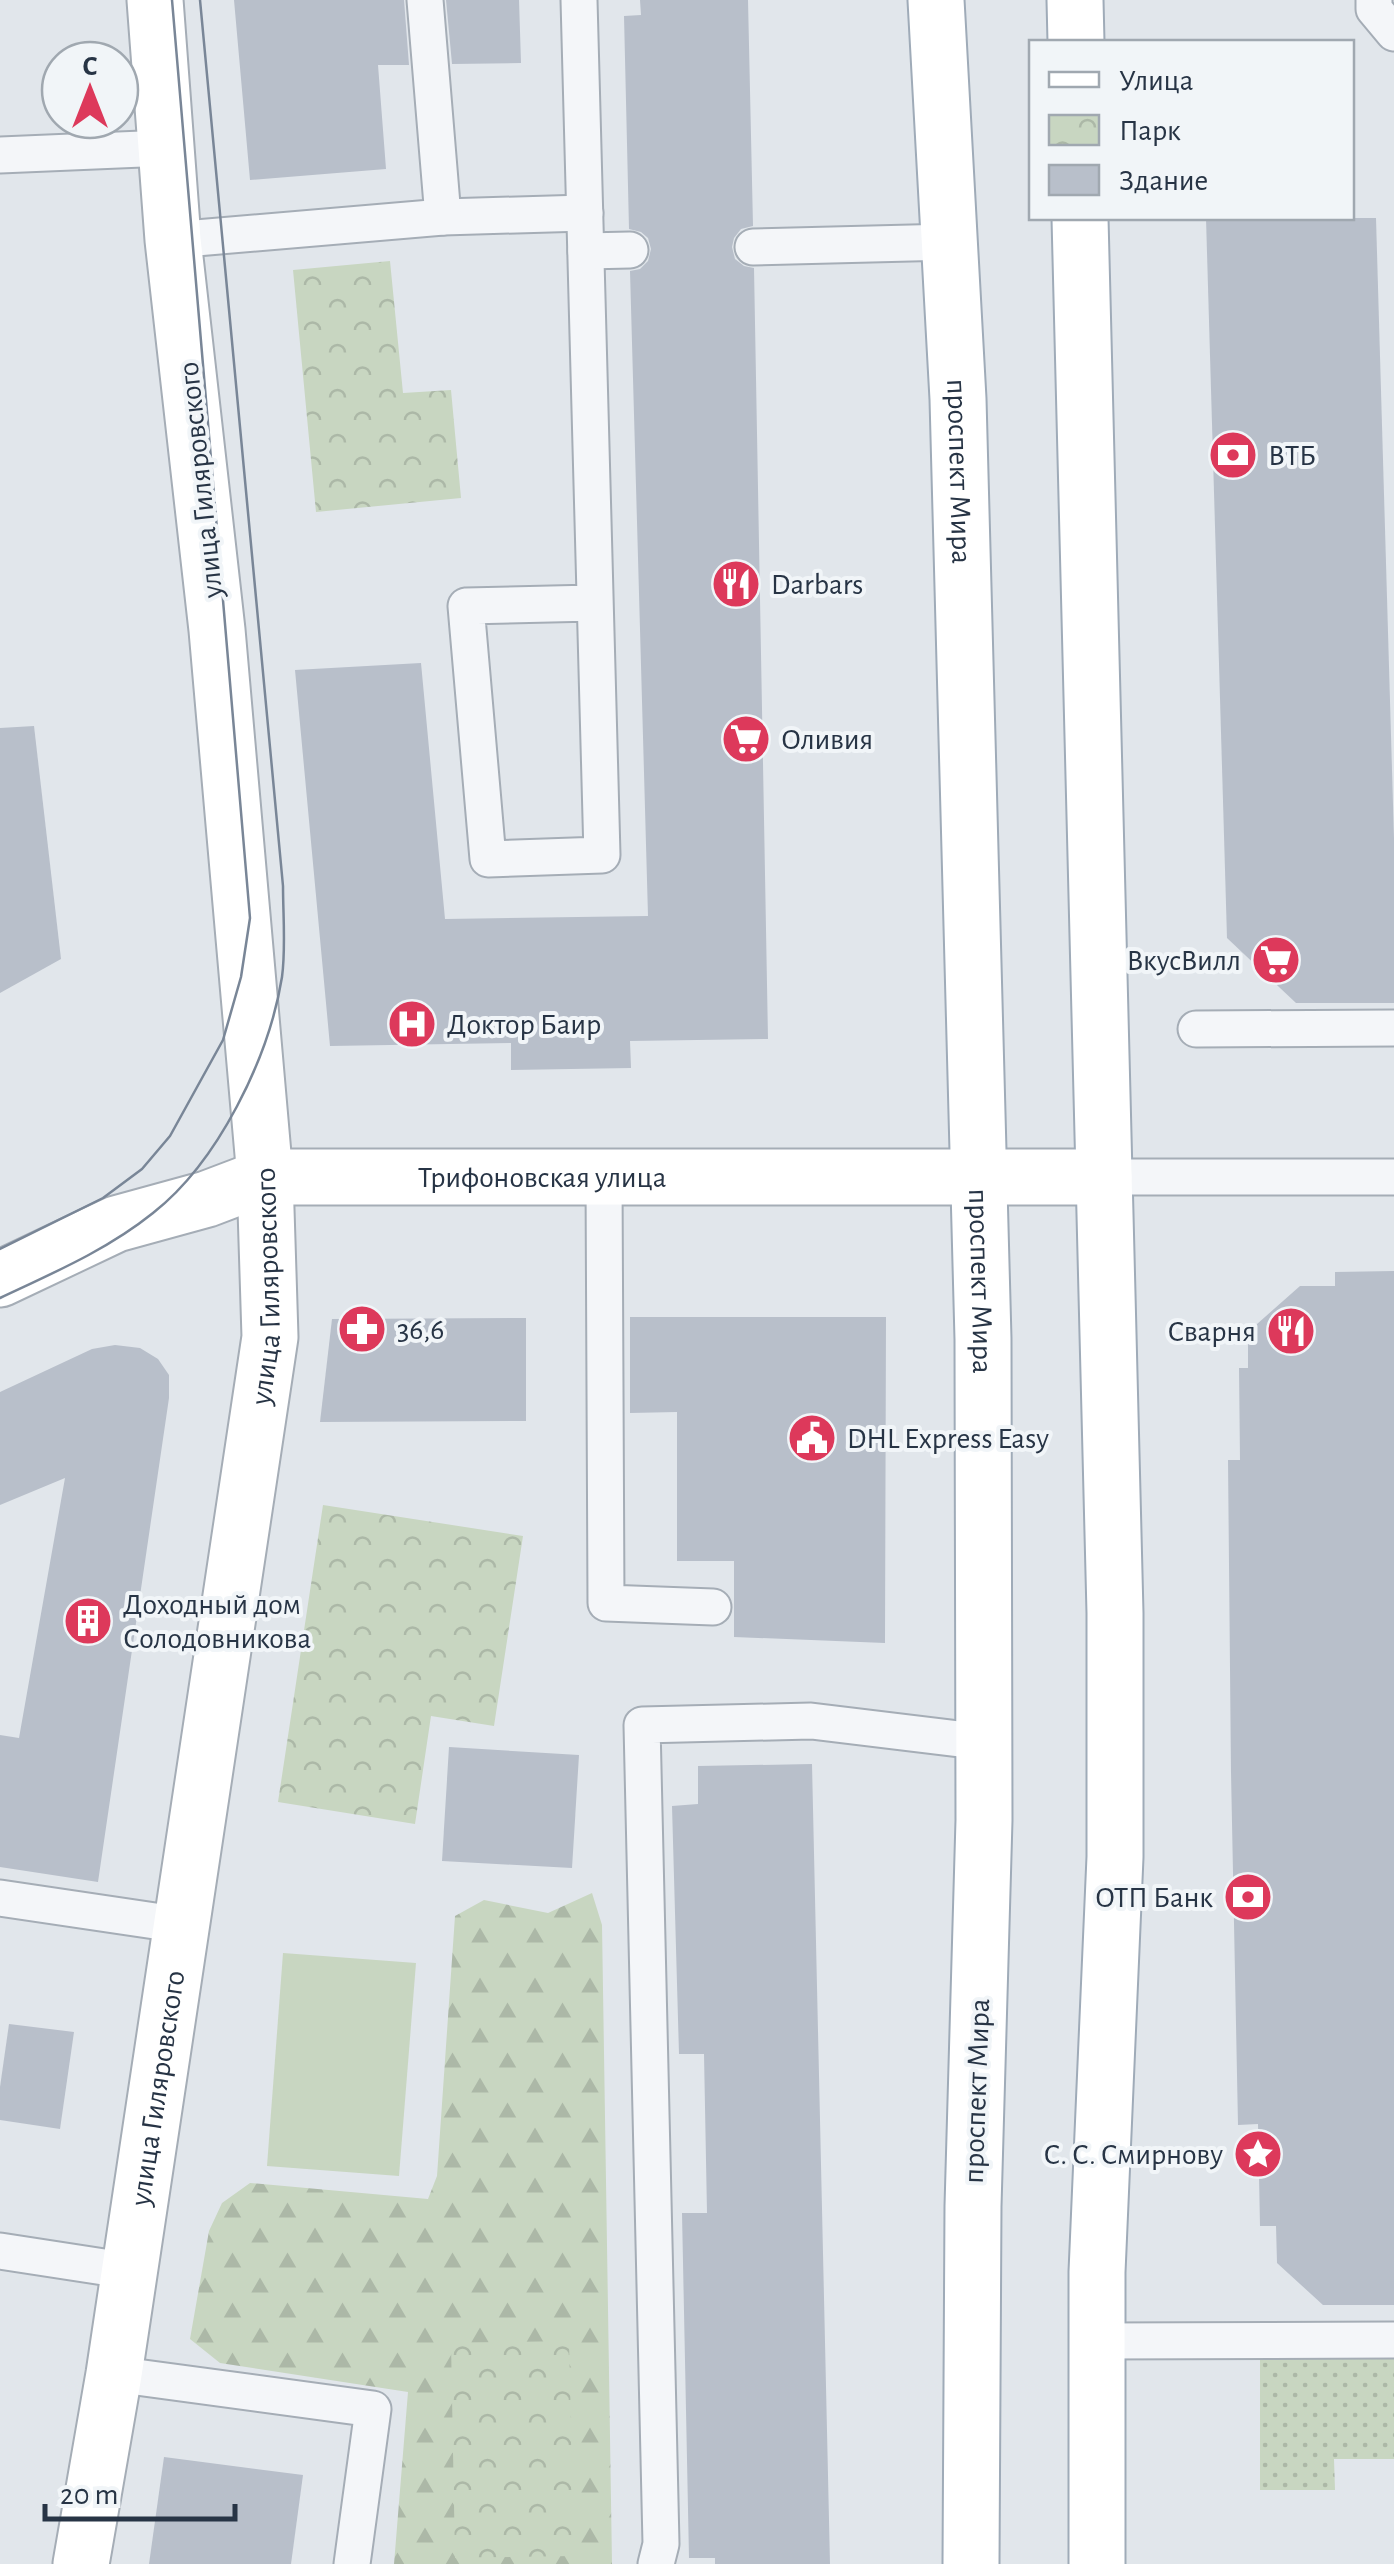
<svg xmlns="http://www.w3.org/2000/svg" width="1394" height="2564" font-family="'Alegreya Sans',sans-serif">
<defs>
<pattern id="grass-dots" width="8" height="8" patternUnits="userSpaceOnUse" patternTransform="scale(2.5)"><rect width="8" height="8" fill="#c8d6c1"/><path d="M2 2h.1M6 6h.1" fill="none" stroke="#acb8a7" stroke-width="1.8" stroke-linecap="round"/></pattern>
<pattern id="forest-firs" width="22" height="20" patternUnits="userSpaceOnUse" patternTransform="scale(2.5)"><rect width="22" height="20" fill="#c8d6c1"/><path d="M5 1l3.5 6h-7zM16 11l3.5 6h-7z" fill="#acb8a7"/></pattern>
<pattern id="park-crowns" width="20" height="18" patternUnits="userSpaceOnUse" patternTransform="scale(2.5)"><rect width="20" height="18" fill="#c8d6c1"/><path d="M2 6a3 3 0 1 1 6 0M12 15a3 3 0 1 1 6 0" fill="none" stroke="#acb8a7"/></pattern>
</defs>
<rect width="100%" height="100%" fill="#e1e6eb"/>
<path fill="url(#grass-dots)" d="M1394,2356V2459H1334L1335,2490H1260V2357Z"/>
<path fill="url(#forest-firs)" d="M592,1893L602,1925L612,2564H394L408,2392L220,2363L190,2339L209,2231L222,2203L250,2183L428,2199L437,2176L455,1916L484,1900L548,1913Z"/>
<g fill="url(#park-crowns)">
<path d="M390,261L403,393L451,390L461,498L316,512L293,270Z"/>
<path d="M323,1505L523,1536L494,1726L431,1716L415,1824L278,1802Z"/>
<path d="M569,2341L574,2556L455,2558L451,2343Z"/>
</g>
<path fill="#c8d6c1" d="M283,1953L416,1963L399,2176L267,2166Z"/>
<g fill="#b8bfca">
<path d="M234,0H404L409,65H378L386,169L250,180Z"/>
<path d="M446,0H519L521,63L452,64Z"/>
<path d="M640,0H748L753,226L741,229L734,238L732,247L735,259L744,266L754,268L768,1039L630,1041L631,1068L511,1070V1043L330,1046L295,670L421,663L445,919L648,916L630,271L640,269L648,261L651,249L648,238L641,232L629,229L624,16L641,15Z"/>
<path d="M1206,218H1376L1394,839V1003H1296L1227,938Z"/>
<path d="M34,726L61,959L0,993V728Z"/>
<path d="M1394,1271V2305H1323L1277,2263L1276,2226H1260L1258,2124L1238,2125L1231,1772L1228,1460H1240L1239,1368H1248V1332L1300,1286H1335V1272Z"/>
<path d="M630,1317H886L885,1643L734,1637V1561H677V1412L630,1413Z"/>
<path d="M526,1318V1421L320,1422L332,1319Z"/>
<path d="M115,1345L140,1348L158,1359L169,1375V1398L98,1882L0,1867V1735L19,1738L65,1478L0,1505V1392L92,1349Z"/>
<path d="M449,1747L579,1755L572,1868L442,1861Z"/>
<path d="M812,1764L830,2564H715V2558H689L682,2213H707L704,2054H679L672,1806L698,1804V1766Z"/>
<path d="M9,2024L74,2032L60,2129L0,2120V2087Z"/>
<path d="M164,2457L303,2475L291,2564H149Z"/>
</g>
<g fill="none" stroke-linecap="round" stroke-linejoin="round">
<g stroke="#a5adb6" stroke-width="39">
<g id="lane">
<path d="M579,0L602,855L488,859L466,606L594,603"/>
<path d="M1374,0V9L1394,33"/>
<path d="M0,155L166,148"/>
<path d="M443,217L585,213"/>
<path d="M173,240L443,217L425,0"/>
<path d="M753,247L951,242"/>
<path d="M586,251L630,250"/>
<path d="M1196,1029L1394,1028"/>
<path d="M604,1177L606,1603L713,1607"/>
<path d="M1104,1177H1394"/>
<path d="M0,1898L182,1925"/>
<path d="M0,2251L130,2271"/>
<path d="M1098,2341L1394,2340"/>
<path d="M114,2374L373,2409L352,2564"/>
<path d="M656,2564L661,2544L642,1725L811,1721L984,1742"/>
</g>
</g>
<g stroke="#a5adb6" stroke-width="59">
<g id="secondary">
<path id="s1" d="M0,1279L116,1224L207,1199L265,1177H1104"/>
<path id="s2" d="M81,2564L114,2374L270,1337L265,1177L217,630L173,240L155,0"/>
</g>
</g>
<g stroke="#9fabb8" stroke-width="59">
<g id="primary">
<path id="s3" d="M936,0L958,399L983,1339L984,1820L973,2206L971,2564"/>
<path d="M1075,0L1076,42"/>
<path d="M1080,218L1115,1613V1857L1097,2272V2564"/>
</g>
</g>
<use href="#lane" stroke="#f4f6f9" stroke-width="35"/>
<use href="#secondary" stroke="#fff" stroke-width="55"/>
<use href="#primary" stroke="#fff" stroke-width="55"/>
<g stroke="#798697" stroke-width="2.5">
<path d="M0,1249L103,1198L142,1169L170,1136L223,1040L241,977L250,918L172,0"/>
<path d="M0,1298C53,1273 107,1250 153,1213C218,1162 269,1058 282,977C286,948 283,915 283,886L200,0"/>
</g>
</g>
<defs>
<g id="bank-disc" transform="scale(2.5)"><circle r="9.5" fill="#dd395b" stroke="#f1f5f8"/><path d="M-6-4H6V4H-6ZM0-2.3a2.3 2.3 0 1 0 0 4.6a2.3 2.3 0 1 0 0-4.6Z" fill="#fff"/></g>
<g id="restaurant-disc" transform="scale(2.5)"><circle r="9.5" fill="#dd395b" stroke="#f1f5f8"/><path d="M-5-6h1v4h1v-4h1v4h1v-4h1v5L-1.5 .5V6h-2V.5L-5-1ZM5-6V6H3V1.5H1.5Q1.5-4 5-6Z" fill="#fff"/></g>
<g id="supermarket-disc" transform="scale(2.5)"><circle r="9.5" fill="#dd395b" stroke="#f1f5f8"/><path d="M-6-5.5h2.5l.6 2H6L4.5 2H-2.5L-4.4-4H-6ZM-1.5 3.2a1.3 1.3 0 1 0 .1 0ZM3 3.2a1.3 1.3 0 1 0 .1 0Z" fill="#fff"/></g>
<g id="hospital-disc" transform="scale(2.5)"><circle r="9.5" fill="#dd395b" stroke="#f1f5f8"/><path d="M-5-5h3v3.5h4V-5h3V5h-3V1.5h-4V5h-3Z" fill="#fff"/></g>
<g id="pharmacy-disc" transform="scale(2.5)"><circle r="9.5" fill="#dd395b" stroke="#f1f5f8"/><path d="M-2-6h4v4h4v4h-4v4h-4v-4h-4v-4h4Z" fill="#fff"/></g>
<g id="civic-disc" transform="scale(2.5)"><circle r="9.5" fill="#dd395b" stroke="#f1f5f8"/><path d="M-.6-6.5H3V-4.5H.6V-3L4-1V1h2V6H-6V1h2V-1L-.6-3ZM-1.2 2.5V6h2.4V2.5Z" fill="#fff"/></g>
<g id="building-disc" transform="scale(2.5)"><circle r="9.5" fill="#dd395b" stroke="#f1f5f8"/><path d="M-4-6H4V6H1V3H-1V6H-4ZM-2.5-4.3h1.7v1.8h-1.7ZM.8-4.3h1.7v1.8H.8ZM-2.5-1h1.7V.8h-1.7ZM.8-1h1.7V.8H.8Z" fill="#fff"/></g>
<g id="sight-disc" transform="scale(2.5)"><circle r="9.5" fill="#dd395b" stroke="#f1f5f8"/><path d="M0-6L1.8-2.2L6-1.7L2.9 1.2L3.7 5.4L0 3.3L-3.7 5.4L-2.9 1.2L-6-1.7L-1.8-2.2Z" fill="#fff"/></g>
</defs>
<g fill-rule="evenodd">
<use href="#bank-disc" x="1233" y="455"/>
<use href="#restaurant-disc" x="736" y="584"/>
<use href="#supermarket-disc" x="746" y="739"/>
<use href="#supermarket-disc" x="1276" y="960"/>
<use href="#hospital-disc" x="412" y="1024"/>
<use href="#pharmacy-disc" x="362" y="1329"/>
<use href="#restaurant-disc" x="1291" y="1331"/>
<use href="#civic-disc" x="812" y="1438"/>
<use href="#building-disc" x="88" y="1621"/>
<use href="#bank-disc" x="1248" y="1897"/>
<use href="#sight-disc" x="1258" y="2154"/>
</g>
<g text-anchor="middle" stroke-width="8" stroke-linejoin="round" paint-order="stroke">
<g font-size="30" fill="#273445" stroke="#f1f5f8" text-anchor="start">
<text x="1268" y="465">ВТБ</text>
<text x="771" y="594">Darbars</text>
<text x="781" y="749">Оливия</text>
<text x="1241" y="970" text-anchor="end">ВкусВилл</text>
<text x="447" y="1034">Доктор Баир</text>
<text x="397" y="1339">36,6</text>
<text x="1256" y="1341" text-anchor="end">Сварня</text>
<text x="847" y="1448">DHL Express Easy</text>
<text x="123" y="1614">Доходный дом<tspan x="123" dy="34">Солодовникова</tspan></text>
<text x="1213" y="1907" text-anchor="end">ОТП Банк</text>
<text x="1223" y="2164" text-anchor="end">С. С. Смирнову</text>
</g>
<g font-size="30" fill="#273445" stroke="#f1f5f8">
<text dy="10" stroke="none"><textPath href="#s3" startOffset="472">проспект Мира</textPath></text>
<text transform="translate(200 480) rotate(-96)" y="10">улица Гиляровского</text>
<text dy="10" stroke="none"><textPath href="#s1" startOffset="562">Трифоновская улица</textPath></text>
<text dy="10" stroke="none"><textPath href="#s3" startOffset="1282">проспект Мира</textPath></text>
<text dy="10" stroke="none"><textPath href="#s2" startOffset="1292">улица Гиляровского</textPath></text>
<text dy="10" stroke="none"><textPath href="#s2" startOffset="482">улица Гиляровского</textPath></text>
<text transform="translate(976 2091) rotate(-88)" y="10">проспект Мира</text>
</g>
</g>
<rect x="1029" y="40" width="325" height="180" fill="#f1f5f8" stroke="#a0a8b0" stroke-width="2.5"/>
<rect x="1049" y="72" width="50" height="15" fill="#ffffff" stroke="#a0a8b0" stroke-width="2.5"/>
<text x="1119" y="90" font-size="30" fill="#273445">Улица</text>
<rect x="1049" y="115" width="50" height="30" fill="url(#park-crowns)" stroke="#a0a8b0" stroke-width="2.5"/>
<text x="1119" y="140" font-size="30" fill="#273445">Парк</text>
<rect x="1049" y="165" width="50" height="30" fill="#b8bfca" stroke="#a0a8b0" stroke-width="2.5"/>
<text x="1119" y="190" font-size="30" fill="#273445">Здание</text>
<g transform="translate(90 90)"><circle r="48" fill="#f1f5f8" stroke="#a0a8b0" stroke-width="2.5"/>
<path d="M0-8L18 38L0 25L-18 38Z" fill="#dd395b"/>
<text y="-15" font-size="28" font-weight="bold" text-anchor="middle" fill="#273445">С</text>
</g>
<path d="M45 2504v15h190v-15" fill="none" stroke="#273445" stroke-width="5"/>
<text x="60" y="2504" font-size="30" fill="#273445" stroke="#f1f5f8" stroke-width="8" paint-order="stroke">20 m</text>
</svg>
